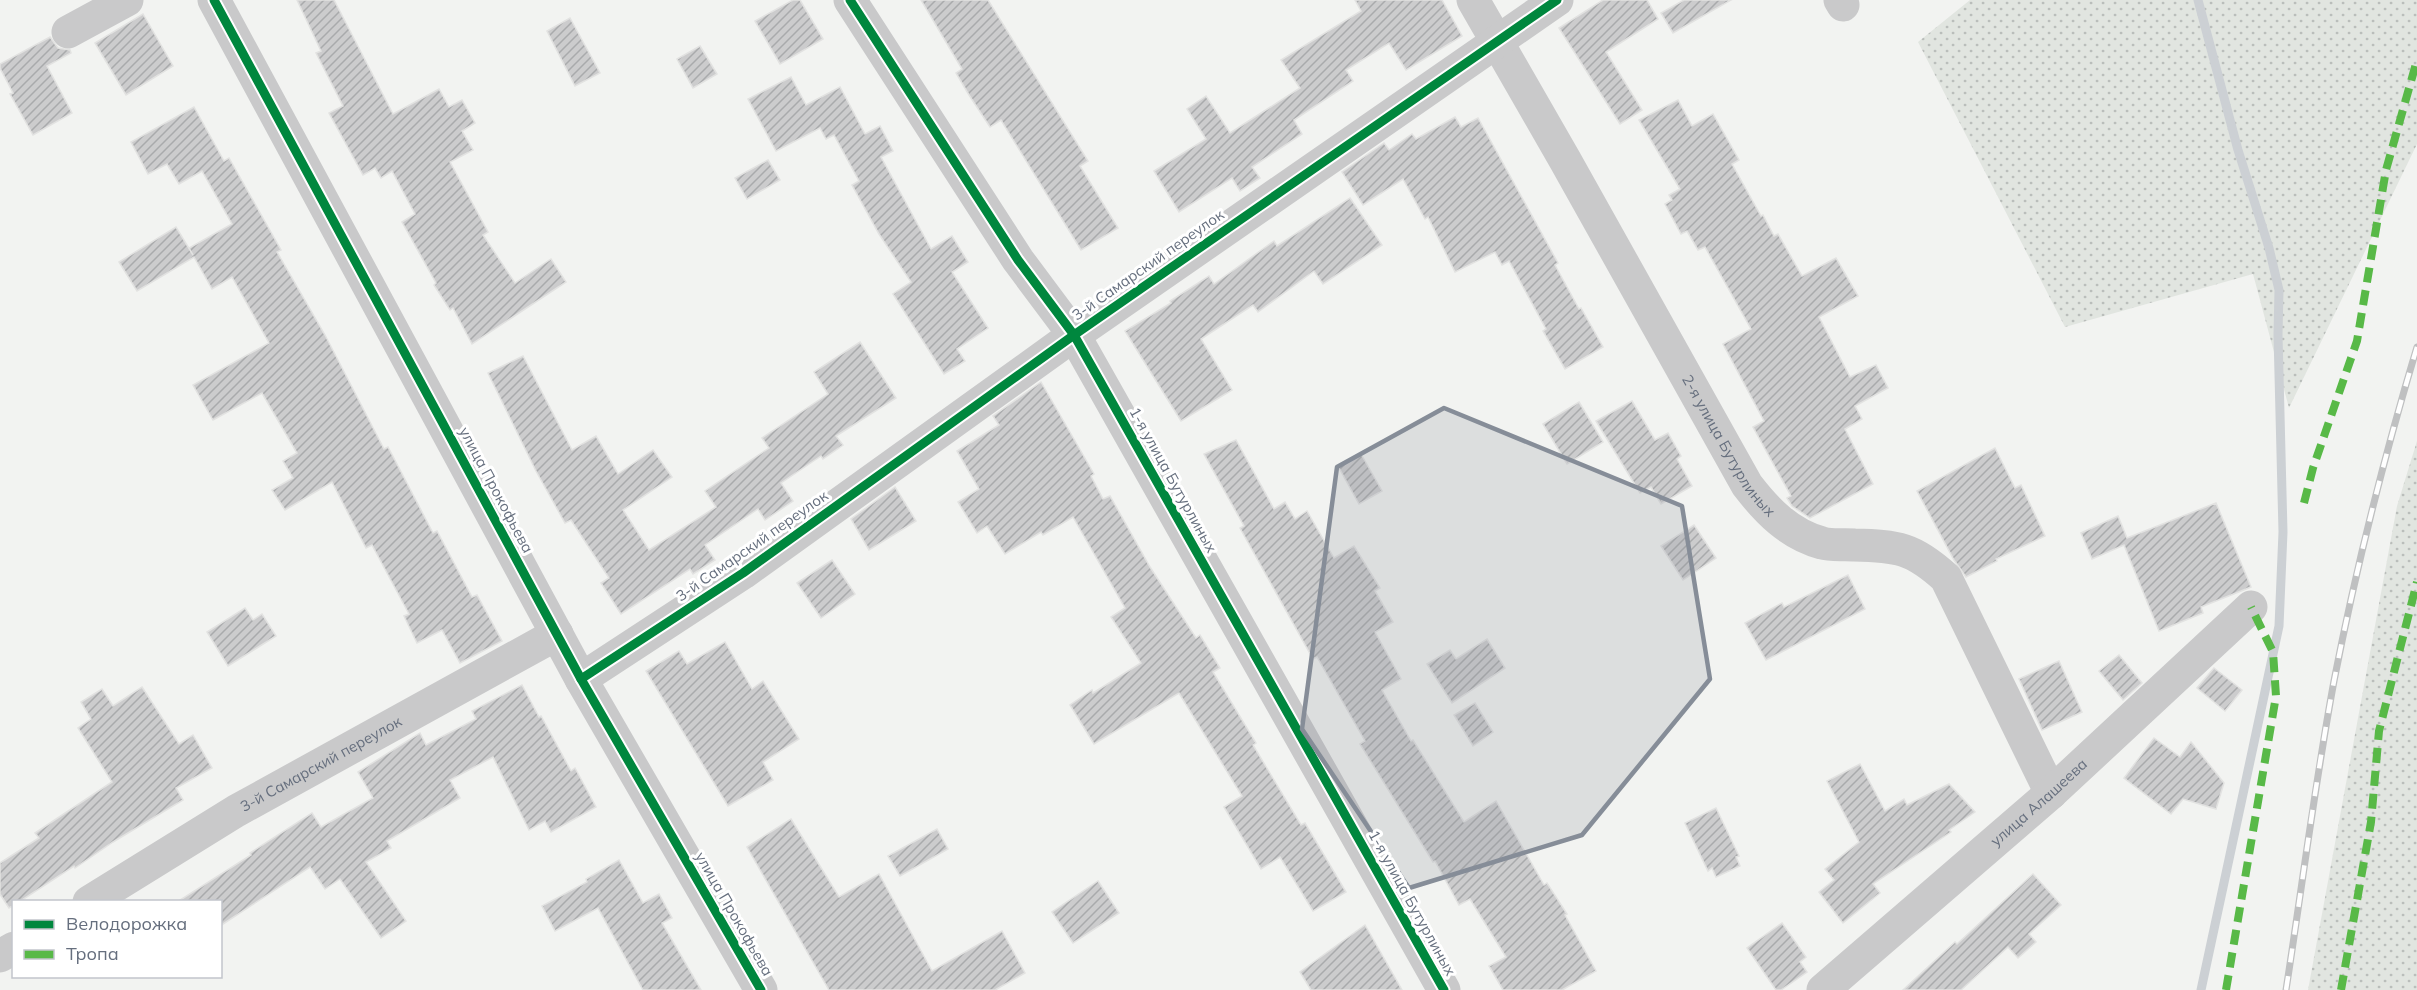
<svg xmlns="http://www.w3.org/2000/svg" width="2417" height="990" font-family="Mulish,sans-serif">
<defs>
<pattern id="grass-dots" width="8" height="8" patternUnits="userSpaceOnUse" patternTransform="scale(1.5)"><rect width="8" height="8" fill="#e1e5e0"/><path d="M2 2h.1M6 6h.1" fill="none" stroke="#babebb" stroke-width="1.8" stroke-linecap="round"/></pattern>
<pattern id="building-hatch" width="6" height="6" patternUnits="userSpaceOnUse" patternTransform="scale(1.5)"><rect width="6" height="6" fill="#cccccd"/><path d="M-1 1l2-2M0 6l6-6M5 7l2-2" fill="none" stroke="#a9aaac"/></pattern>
</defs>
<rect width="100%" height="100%" fill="#f2f3f1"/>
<g fill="url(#grass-dots)">
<path d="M1970,0H2417V144L2289,408L2253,274L2065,327L1918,42Z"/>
<path d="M2417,441V990H2308L2397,506Z"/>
</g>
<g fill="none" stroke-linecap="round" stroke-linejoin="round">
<path stroke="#ccd0d4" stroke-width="9" d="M2198,0L2238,150L2269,248L2279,290L2278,335L2283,532L2279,626L2201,990"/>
</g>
<g fill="url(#building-hatch)" stroke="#e2e2e1" stroke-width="1.5">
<path d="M297,0H334L393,114L439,89L449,107L462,100L475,123L462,131L473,150L450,162L488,232L483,235L515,283L551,259L566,282L472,344L453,308L450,310L434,285L436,283L402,222L415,214L392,171L381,178L375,168L363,175L329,113L343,106L316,53L321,51Z"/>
<path d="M793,0H800L823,39L780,64L755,21Z"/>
<path d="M921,0H988L1088,161L1080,166L1118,228L1081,250L1001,120L990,127L969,95L956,73L962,69Z"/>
<path d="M1355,0H1442L1462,36L1406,70L1389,43L1346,70L1353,81L1294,120L1302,134L1252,167L1260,178L1240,191L1232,178L1179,212L1154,171L1206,139L1187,109L1206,96L1230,133L1300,88L1281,60L1361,11Z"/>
<path d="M1603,0H1647L1658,19L1606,52L1642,110L1620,124L1559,28Z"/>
<path d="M1684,0H1731L1673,33L1661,13Z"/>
<path d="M143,14L173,66L126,95L95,43Z"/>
<path d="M570,18L600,73L575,86L547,31Z"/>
<path d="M50,37L58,48L70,50L71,53L47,66L72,113L33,135L10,94L13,93L0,68V64Z"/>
<path d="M700,46L717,74L693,88L677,59Z"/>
<path d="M791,77L806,105L840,87L865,134L880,126L893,151L881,157L931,249L952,236L968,262L952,272L988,328L957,349L965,361L944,374L893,294L911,282L879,234L852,185L859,181L834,135L826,139L820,128L776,151L748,99Z"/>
<path d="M1678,100L1692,126L1713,114L1739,160L1732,164L1761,216L1763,215L1774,236L1778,234L1802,276L1836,258L1858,296L1819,317L1850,377L1876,365L1888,388L1855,406L1862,419L1845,429L1873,484L1810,518L1792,506L1787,498L1791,496L1753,427L1764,421L1723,344L1751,329L1705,247L1698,250L1687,231L1681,234L1665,204L1672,200L1669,195L1680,189L1639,120Z"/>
<path d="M194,107L224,161L229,158L281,250L277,252L325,335L384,449L388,447L433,533L437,531L472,597L477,595L502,641L460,663L442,630L417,643L404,616L409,614L372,545L366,548L332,482L285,510L272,490L293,478L283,461L297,453L262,393L213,420L193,385L269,343L232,277L212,289L194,257L137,291L119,262L176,227L193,255L189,248L232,224L202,171L179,184L167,164L148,174L131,142Z"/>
<path d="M1455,117L1461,127L1478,118L1558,263L1555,265L1579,309L1581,308L1603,347L1565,369L1543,331L1546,329L1509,261L1502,265L1495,252L1455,272L1428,217L1425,219L1403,179L1363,205L1342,172L1384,143L1389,150L1412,134L1416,139Z"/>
<path d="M768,160L780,180L747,199L735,178Z"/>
<path d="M1350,198L1382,245L1323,284L1314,271L1258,312L1253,305L1201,339L1232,390L1181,421L1125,331L1171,303L1170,301L1209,276L1214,284L1274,241L1277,246Z"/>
<path d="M860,342L896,398L836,436L843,445L823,459L821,456L781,483L793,501L765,520L758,509L705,545L715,560L693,574L690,569L621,614L601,583L609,578L571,520L565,523L536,471L488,373L523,356L572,450L596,436L618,474L653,450L672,477L623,510L649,550L716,507L705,491L769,448L762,438L828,394L814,372Z"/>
<path d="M1041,382L1094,474L1091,476L1103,499L1110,496L1150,567L1196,638L1200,635L1220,668L1213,672L1256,743L1253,745L1301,825L1305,823L1346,892L1313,911L1280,857L1261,869L1224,807L1242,796L1179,693L1094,744L1070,705L1092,690L1093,693L1141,663L1111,617L1125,608L1073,517L1043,535L1041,532L1005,554L987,526L977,533L958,502L979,489L957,451L999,425L993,416Z"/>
<path d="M1632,401L1655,440L1668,433L1681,456L1677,459L1692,486L1661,504L1651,487L1640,493L1596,421Z"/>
<path d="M1579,402L1603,442L1567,464L1543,424Z"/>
<path d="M1236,440L1274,509L1285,502L1295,519L1307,511L1334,558L1354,546L1380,588L1375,591L1393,622L1375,632L1401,679L1382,690L1411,741L1413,740L1464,822L1496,801L1544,885L1547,883L1567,914L1565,915L1596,971L1562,990H1503L1489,966L1506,957L1470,899L1459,905L1435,861L1433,862L1360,744L1365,741L1317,657L1313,659L1240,528L1244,526L1204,454Z"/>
<path d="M1995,448L2015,488L2021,485L2045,536L1996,559L1997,561L1966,577L1954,560L1917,491Z"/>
<path d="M1361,454L1382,491L1359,504L1338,466Z"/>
<path d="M895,487L916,521L869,550L851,519Z"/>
<path d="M2216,503L2251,587L2201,607L2203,613L2159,631L2124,545L2092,559L2081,533L2118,516L2127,538Z"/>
<path d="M1694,525L1716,558L1683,580L1661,546Z"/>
<path d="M832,560L855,594L821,618L797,583Z"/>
<path d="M1848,575L1865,609L1766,660L1745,623L1782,603L1784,607Z"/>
<path d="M245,608L253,620L262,614L276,636L228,666L207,632Z"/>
<path d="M1487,639L1505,668L1452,703L1427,664L1450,650L1456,659Z"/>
<path d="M725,642L752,689L763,681L799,739L763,762L773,780L728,806L646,671L679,651L687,664Z"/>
<path d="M2119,655L2142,683L2123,700L2099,671Z"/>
<path d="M2059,661L2082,712L2042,730L2019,679Z"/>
<path d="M2214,668L2242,690L2225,711L2197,688Z"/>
<path d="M522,685L539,717L541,716L571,771L575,768L596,807L551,832L545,821L529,830L493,757L450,780L460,798L387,841L391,848L366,862L406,921L381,938L340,879L325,889L310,867L220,926V902H177L251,855L250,853L312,813L321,827L373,798L358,772L420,733L426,745L476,719L472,711Z"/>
<path d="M142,687L179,744L193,735L212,768L176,788L183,800L113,842L75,868L74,866L19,902H14V905L9,908L0,894V863L39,838L35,833L112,782L78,728L91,719L81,702L102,689L113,706Z"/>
<path d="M1475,703L1493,732L1473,746L1454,715Z"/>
<path d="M2154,738L2180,757L2191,742L2224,783L2216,809L2183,799L2171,814L2124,778Z"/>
<path d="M1860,764L1885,811L1904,799L1907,805L1949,784L1975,812L1949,830L1951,832L1873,884L1880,893L1843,923L1819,892L1834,880L1825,869L1859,842L1827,781Z"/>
<path d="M1716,808L1739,856L1736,857L1740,866L1716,877L1712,868L1708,871L1685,823Z"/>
<path d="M791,819L839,897L879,874L932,971L1002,931L1025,973L995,990H829L747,847Z"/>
<path d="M937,829L948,849L900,876L888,856Z"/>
<path d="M619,860L643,903L659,894L672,918L662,923L701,990H643L598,908L555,931L542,906L587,882L586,879Z"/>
<path d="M2033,874L2061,905L2029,934L2036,942L2018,958L2008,947L1961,990H1903L1955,942L1957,944Z"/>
<path d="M1098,881L1119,913L1073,943L1052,912Z"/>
<path d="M1782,923L1806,957L1800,962L1807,972L1781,990H1776L1747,948Z"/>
<path d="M1365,925L1402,990H1311L1300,972Z"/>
</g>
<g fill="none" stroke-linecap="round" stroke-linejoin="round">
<g stroke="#c9c9ca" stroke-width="33">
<path d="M214,0L581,679L761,990"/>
<path d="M850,0L1018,260L1074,335L1444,990"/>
<path id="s1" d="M1473,0L1565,160L1747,485C1767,511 1789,534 1822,543C1832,546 1844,544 1854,545C1898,546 1913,548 1946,578L2051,793"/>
<path d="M1840,0L1843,5"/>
<path d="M68,32L127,0"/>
<path d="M581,679L743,573L1074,335L1557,0"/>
<path id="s2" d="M89,902L236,811L557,634"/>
<path d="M0,956L14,948"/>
<path id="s3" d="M1823,990L2051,793L2251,607"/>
</g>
<g stroke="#bfc0c1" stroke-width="7">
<path id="rail" d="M2286,990C2302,887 2315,783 2334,681C2356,568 2384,457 2417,347"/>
</g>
<use href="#rail" stroke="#fff" stroke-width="4.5" stroke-dasharray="14" stroke-linecap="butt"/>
<g stroke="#58b947" stroke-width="8" stroke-dasharray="15 8" stroke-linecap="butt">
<path d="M2304,503L2313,468L2357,341L2386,170L2417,60"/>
<path d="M2226,990L2276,696L2273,652L2251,607"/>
<path d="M2341,990L2371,822L2379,731L2417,582"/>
</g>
<g stroke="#fff" stroke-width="13">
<g id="cycleway">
<path d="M214,0L581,679L761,990"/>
<path d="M850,0L1018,260L1074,335L1444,990"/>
<path d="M581,679L743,573L1074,335L1557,0"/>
</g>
</g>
<use href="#cycleway" stroke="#00873e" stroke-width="9"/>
</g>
<path fill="#868d98" fill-opacity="0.2" stroke="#868d98" stroke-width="4.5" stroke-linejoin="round" d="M1444,408L1682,506L1710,679L1582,835L1409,888L1302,729L1337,467Z"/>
<g text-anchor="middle" stroke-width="6" stroke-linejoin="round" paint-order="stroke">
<g font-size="15" fill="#666f7e" stroke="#fff">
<text transform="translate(1148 265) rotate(-35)" y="5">3-й Самарский переулок</text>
<text dy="5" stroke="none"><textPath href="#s1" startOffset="514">2-я улица Бутурлиных</textPath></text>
<text transform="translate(1173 480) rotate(61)" y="5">1-я улица Бутурлиных</text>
<text transform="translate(496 490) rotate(62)" y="5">улица Прокофьева</text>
<text transform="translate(752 546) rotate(-35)" y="5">3-й Самарский переулок</text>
<text dy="5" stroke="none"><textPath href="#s2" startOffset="270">3-й Самарский переулок</textPath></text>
<text dy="5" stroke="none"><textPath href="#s3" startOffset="286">улица Алашеева</textPath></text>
<text transform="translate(1412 903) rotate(61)" y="5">1-я улица Бутурлиных</text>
<text transform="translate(734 914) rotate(60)" y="5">улица Прокофьева</text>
</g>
</g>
<rect x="12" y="900" width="210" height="78" fill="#ffffff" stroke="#c2c5cb" stroke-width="1.5"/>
<rect x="24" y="920" width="30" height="9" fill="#00873e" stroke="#c2c5cb" stroke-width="1.5"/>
<text x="66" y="930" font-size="18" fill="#666f7e">Велодорожка</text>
<rect x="24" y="950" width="30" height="9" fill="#58b947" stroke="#c2c5cb" stroke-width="1.5"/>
<text x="66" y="960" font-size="18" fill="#666f7e">Тропа</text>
</svg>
